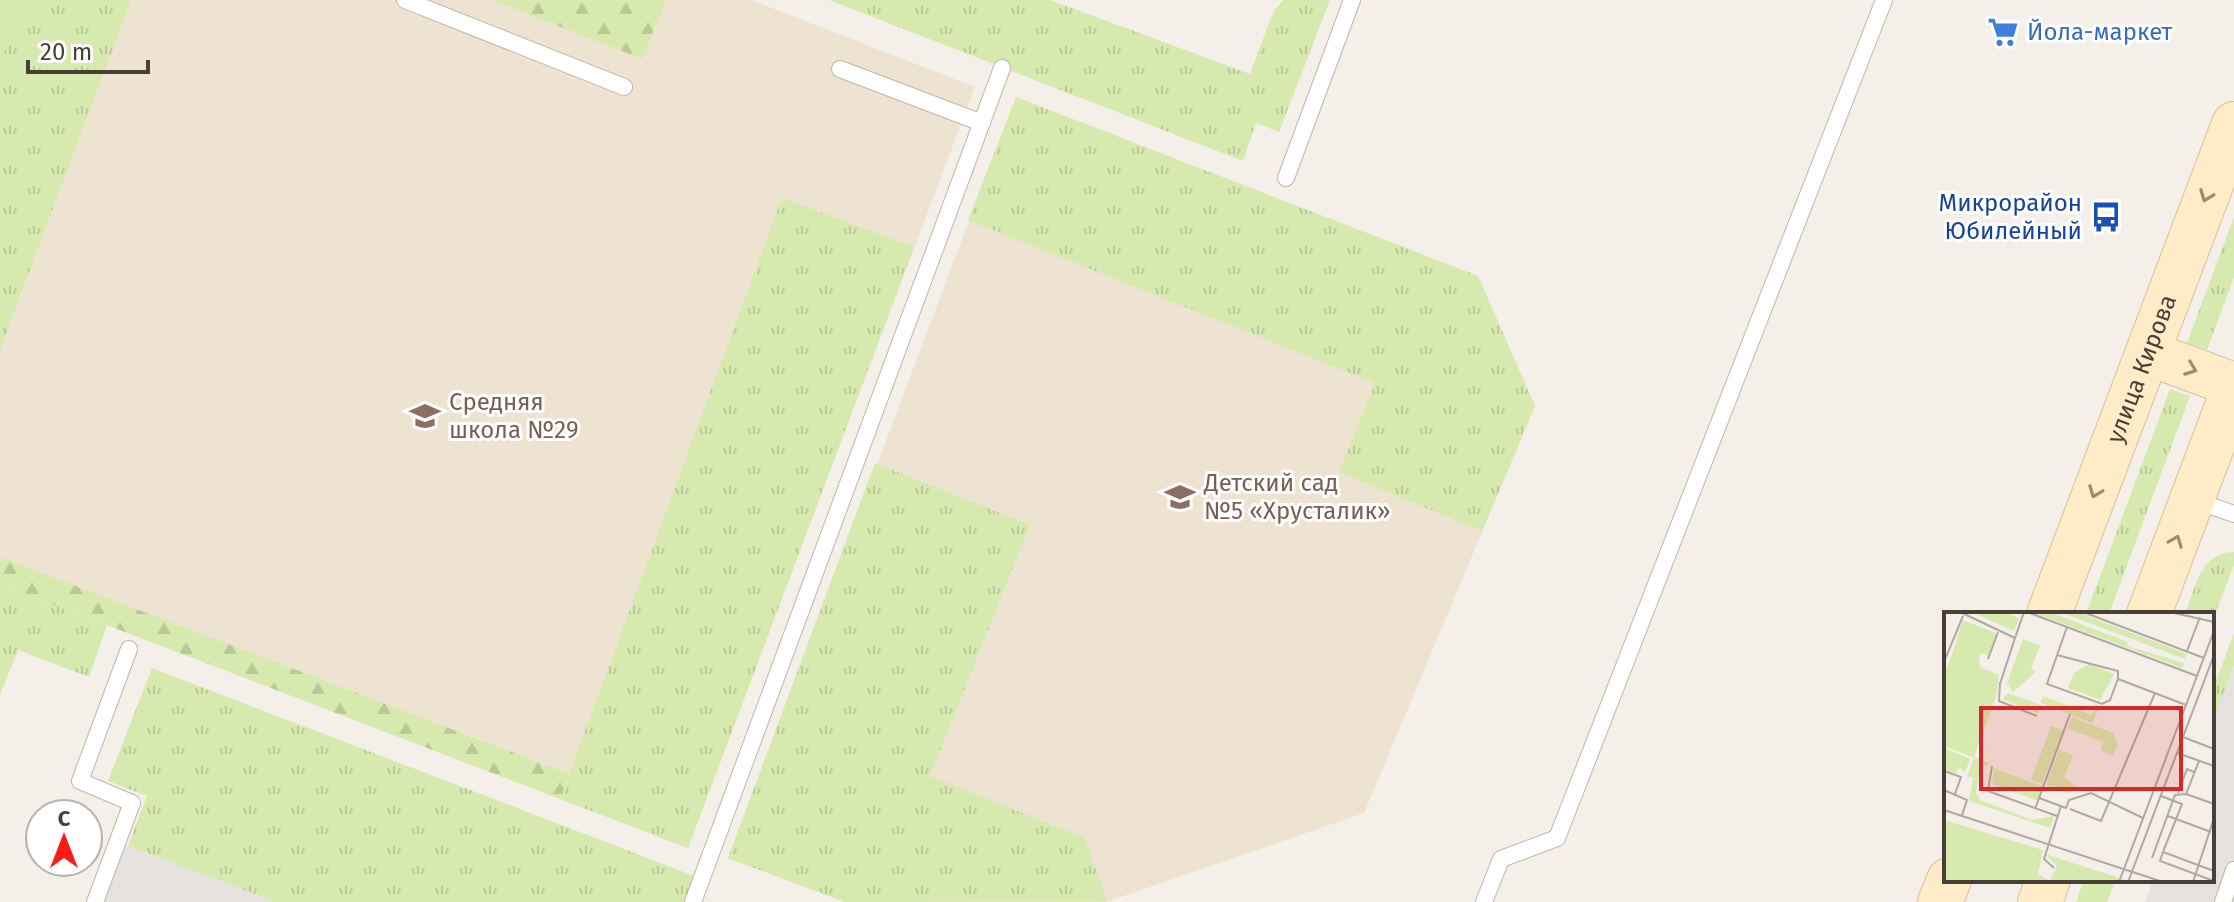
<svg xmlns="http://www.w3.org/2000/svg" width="2234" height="902" font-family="'Fira Sans',sans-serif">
<defs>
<pattern id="grass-tufts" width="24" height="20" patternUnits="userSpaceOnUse" patternTransform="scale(2)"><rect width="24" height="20" fill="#d6eaaf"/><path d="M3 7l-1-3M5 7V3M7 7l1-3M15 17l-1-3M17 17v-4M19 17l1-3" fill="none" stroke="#b9ca97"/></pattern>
<pattern id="forest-firs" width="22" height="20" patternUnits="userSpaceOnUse" patternTransform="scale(2)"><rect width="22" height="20" fill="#d6eaaf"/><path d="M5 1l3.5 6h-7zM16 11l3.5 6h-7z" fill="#b9ca97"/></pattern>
</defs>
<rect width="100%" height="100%" fill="#f4efe8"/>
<g fill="#eee2d1">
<path d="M0,0H751L975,87L688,848L0,584Z"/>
<path d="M1016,97L1478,276L1535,406L1364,813L1106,902H845L728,858Z"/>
</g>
<g fill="url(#grass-tufts)">
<path d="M21,0H131L0,350V55Z"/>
<path d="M829,0H1050L1250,74L1274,10L1284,0H1330L1279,132L1256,123L1243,161Z"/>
<path d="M1016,97L1478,276L1535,406L1482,531L1339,472L1375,383L968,220Z"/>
<path d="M782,198L914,247L688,848L560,799Z"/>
<path d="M2234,217V277L2207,350L2187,343Z"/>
<path d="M2170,389L2190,396L2109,614H2086Z"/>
<path d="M875,463L1030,525L930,776L1085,838L1107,901L845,902L728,858Z"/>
<path d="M2234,552V565L2212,623V614H2185C2196,586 2200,553 2234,552Z"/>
<path d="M0,584L107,625L89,677L18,650L0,695Z"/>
<path d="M2234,633V665L2212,724V692Z"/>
<path d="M152,668L702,879L693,902H275L128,846L147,796L108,781Z"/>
<path d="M2084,880H2116L2107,902H2076Z"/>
</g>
<g fill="url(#forest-firs)">
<path d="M493,0H666L642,59Z"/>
<path d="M0,557L569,774L560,799L0,584Z"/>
</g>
<path fill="#d6eaaf" d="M0,0H24L0,63Z"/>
<g fill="#e5e2e0">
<path d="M2234,665V902H2145L2153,880H2212V724Z"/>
<path d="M109,839L128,846L275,902H86Z"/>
</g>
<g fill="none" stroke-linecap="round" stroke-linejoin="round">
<g stroke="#c0b6aa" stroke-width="18">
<g id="service">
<path d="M405,0L624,87"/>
<path d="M840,69L982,123"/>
<path d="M1286,178L1352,0"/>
<path d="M2194,500L2234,514"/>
<path d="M95,902L132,803L80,781L129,649"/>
<path d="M693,902L1002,68"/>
<path d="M1484,902L1501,859L1557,838L1884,0"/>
<path d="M2223,902L2234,870"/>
</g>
</g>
<g stroke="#d9c098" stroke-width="46">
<g id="secondary">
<path d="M2148,353L2234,385"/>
<path id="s1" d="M2049,614L2234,124"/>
<path d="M2149,614L2234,388"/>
<path d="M1940,902L1949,880"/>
<path d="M2040,902L2048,880"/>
</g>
</g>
<use href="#service" stroke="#fff" stroke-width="16"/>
<use href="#secondary" stroke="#ffebc7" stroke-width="44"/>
</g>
<defs><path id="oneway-chevron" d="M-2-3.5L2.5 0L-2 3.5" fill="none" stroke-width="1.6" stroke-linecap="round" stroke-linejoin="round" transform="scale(2)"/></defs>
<g stroke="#9a8c77">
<use href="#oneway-chevron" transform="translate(2206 196) rotate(111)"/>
<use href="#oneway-chevron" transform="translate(2191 369) rotate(21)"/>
<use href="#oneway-chevron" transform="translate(2095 492) rotate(111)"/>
<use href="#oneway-chevron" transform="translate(2176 541) rotate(-69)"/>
</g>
<defs>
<g id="supermarket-bare" transform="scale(2.4)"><path d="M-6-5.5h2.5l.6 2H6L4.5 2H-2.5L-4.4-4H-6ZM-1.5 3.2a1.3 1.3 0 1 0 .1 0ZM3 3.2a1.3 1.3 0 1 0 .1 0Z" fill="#3f7fe0" stroke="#fff" stroke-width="2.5" paint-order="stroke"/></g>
<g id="bus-bare" transform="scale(2.4)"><path d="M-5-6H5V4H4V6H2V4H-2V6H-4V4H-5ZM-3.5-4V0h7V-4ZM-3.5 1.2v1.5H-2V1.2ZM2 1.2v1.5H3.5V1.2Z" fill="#1a4fb4" stroke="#fff" stroke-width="2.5" paint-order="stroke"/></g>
<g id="school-bare" transform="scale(2.4)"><path d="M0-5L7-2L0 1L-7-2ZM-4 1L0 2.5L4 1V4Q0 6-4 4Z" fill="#8d6e63" stroke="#fff" stroke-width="2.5" paint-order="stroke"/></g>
</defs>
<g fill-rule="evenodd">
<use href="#supermarket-bare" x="2003" y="32"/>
<use href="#bus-bare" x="2106" y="217"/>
<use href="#school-bare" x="425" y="416"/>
<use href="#school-bare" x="1180" y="497"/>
</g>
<g text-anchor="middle" stroke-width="6" stroke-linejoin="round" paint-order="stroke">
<g font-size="24" fill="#366cbe" stroke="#fff" text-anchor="start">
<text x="2027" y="40">Йола-маркет</text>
</g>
<g font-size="24" fill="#164399" stroke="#fff" text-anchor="end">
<text x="2082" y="211">Микрорайон<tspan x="2082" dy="28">Юбилейный</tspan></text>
</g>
<g font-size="24" fill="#483f36" stroke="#fff">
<text dy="8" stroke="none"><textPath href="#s1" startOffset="262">улица Кирова</textPath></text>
</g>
<g font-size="24" fill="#785e54" stroke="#fff" text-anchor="start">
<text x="449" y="410">Средняя<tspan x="449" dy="28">школа №29</tspan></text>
<text x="1204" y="491">Детский сад<tspan x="1204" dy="28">№5 «Хрусталик»</tspan></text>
</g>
</g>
<g transform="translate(1944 612)">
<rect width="270" height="270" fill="#f4efe8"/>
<path d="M27,0H59L75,6L70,19ZM19,8L54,22L45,44L37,41L35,47L36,55L55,63L52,85L30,145L46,152L38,155L32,180L36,188L88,208L110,204L106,216L25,189L29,166L23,164L30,146L21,142L48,72L4,55ZM79,27L96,34L87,56L92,60L69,80L63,71ZM145,52L170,62L156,88L124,76L130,61ZM99,84L148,103L151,91L156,95L148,111L97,91ZM128,105L169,121L174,132L169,144L157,138L159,130L123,116ZM107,114L119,118L98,172L87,168ZM0,136L26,147L21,161L15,155L12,162L0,158ZM115,138L129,143L120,165L136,177L124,181L102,173ZM50,156L100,175L94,189L48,172ZM0,208L99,238L94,262L106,269L113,254L101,242L188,270H0Z" fill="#d6eaaf"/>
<path d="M105,0L184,30L183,34L240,51L238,56L91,1ZM116,0H133L243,42L241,47ZM64,81L97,93L94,101L58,87ZM0,221L63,247L81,270H0Z" fill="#d6eaaf"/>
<path d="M1,54L48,72L21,142L0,134Z" fill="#d6eaaf"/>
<path fill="none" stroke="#afa9a1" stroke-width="2" d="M16,0L71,26L80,0M83,0L253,64M139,0L260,46M226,0L270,10M123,15L103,72L158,92L166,88L174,67M243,39L256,5M113,43L174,59V67L242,93M44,47L54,20M0,50L19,4M56,70L55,89L93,104M56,72L71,26M239,125L270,137M233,141L270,154M48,154L44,179L113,204M0,159L17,165L11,182M0,178L23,188L18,203M234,181L243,157L250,160M242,182L270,192M217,184L238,192L219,240L270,259M95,186L122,196L125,188L147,181L199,206M91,197L126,102M126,197L157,209L211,81M0,198L219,270M224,204L267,220M219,240L216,249L270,269M208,246L231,183L242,182L255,149M110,256L100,247L117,194M175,270L270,19M184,270L270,43M249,270L270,206"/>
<path fill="#d62828" fill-opacity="0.15" stroke="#d62828" stroke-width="4" d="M37,96H237V177H37Z"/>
<rect width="270" height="270" fill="none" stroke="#483f36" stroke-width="4"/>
</g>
<g transform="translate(64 838)"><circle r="38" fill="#ffffff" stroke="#b6b2af" stroke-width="2"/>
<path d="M0-6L14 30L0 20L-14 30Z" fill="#ff1b14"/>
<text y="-12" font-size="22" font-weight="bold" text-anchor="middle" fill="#483f36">С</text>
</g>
<path d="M28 60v12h120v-12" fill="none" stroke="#483f36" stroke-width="4"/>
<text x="40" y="60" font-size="24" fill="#483f36" stroke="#ffffff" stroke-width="6" paint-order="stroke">20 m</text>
</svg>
